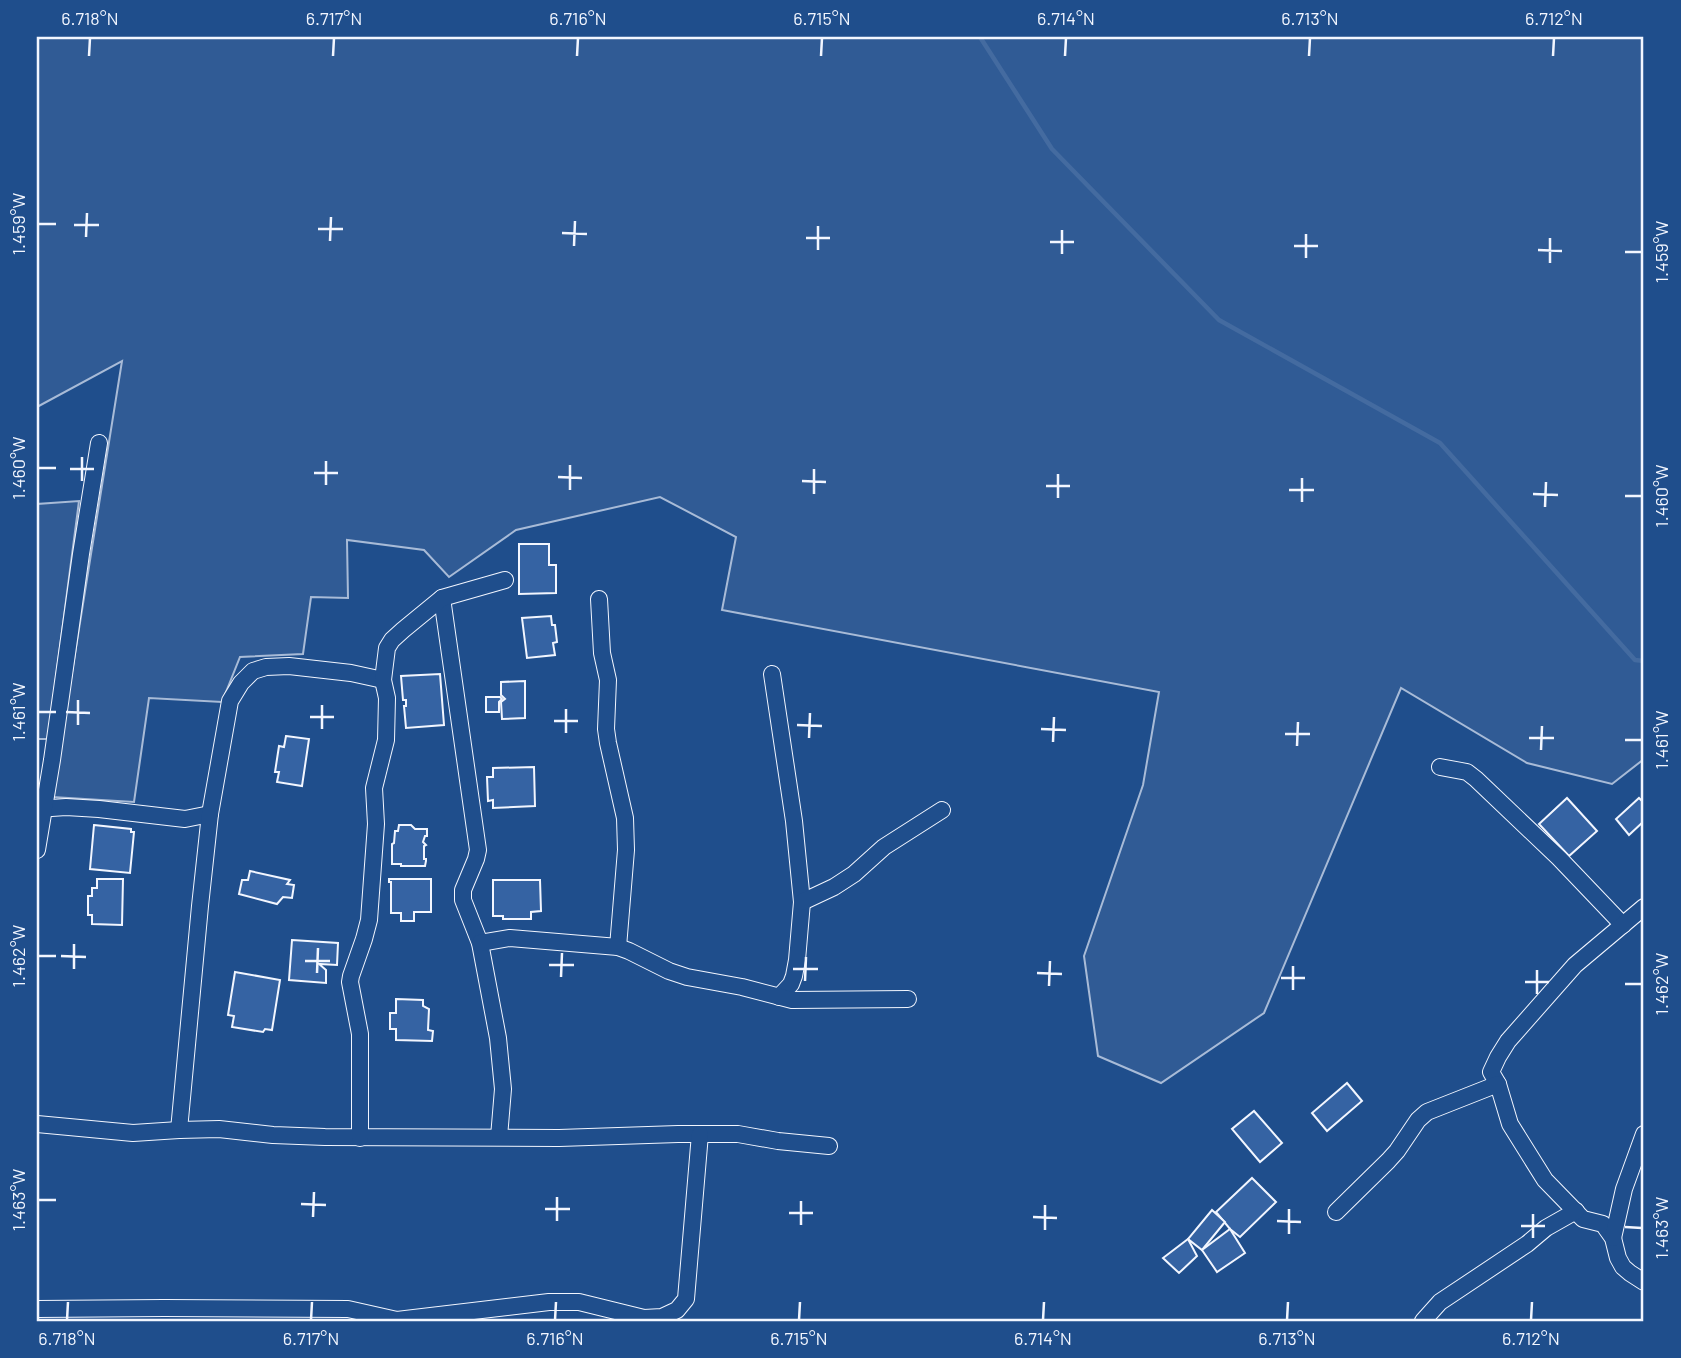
<svg xmlns="http://www.w3.org/2000/svg" width="1681" height="1358" font-family="Barlow,sans-serif">
<rect width="100%" height="100%" fill="#1f4e8c"/>
<g fill="#305b95" stroke="#a8bbd7" stroke-width="2">
<path d="M37,37H1644V759L1612,784L1527,763L1401,688L1264,1013L1161,1083L1098,1056L1084,956L1143,785L1159,692L722,610L736,537L660,497L516,530L449,577L424,550L347,540L348,598L311,597L303,654L240,657L222,702L149,698L134,802L52,797L122,361L37,407Z"/>
<path d="M79,501L48,739H37V504Z"/>
</g>
<g fill="none" stroke-linecap="round" stroke-linejoin="round">
<path stroke="#446ba0" stroke-width="4.5" d="M980,37L1052,149L1219,320L1440,443L1635,660L1644,661"/>
</g>
<g fill="#3563a3" stroke="#f2f6ff" stroke-width="2">
<path d="M519,544H549V565H556V593L519,594Z"/>
<path d="M551,616L552,625H555L557,642L553,643L555,655L527,658L522,618Z"/>
<path d="M440,674L444,725L406,728L404,706H406V700H403L401,676Z"/>
<path d="M525,681V718L502,719L501,702L505,699L501,695V682Z"/>
<path d="M486,697H500L502,699L499,702V712H486Z"/>
<path d="M286,736L309,739L302,786L277,782L279,772H275L279,746L284,747Z"/>
<path d="M534,767L535,806L493,808V800L488,801L487,777H493V768Z"/>
<path d="M1567,798L1597,831L1569,856L1539,824Z"/>
<path d="M1639,798L1644,803V821L1629,835L1616,819Z"/>
<path d="M94,825L131,829V832H134L130,873L90,869Z"/>
<path d="M399,825H411L415,829H427V836H425L423,842L426,845L424,846V859H426V861L425,866H401V864H392V844L394,843L395,831H398Z"/>
<path d="M250,871L290,880L287,884L294,885L292,898L283,897L277,904L239,894L242,880H248Z"/>
<path d="M97,879H123L122,925L92,924V915H88V896H92V888H97Z"/>
<path d="M389,879H431V912H414V921H401V913H391V882H389Z"/>
<path d="M493,880H540L541,911L531,912V919H503V916H493Z"/>
<path d="M292,940L338,943L337,965L319,964L326,970V983L289,980Z"/>
<path d="M235,972L280,980L272,1030L265,1029L263,1032L232,1027L234,1016L228,1015Z"/>
<path d="M396,999L423,1000V1006L429,1009L428,1030L433,1031L432,1041L396,1040V1029H390V1013H396Z"/>
<path d="M1347,1083L1362,1101L1327,1131L1312,1113Z"/>
<path d="M1254,1111L1282,1143L1260,1162L1232,1129Z"/>
<path d="M1252,1178L1276,1202L1240,1237L1230,1229L1216,1212Z"/>
<path d="M1212,1210L1225,1222L1202,1250L1188,1239Z"/>
<path d="M1230,1229L1245,1253L1217,1272L1202,1250Z"/>
<path d="M1188,1239L1197,1256L1179,1273L1163,1258Z"/>
</g>
<g fill="none" stroke-linecap="round" stroke-linejoin="round">
<g stroke="#f2f6ff" stroke-width="18">
<g id="minor">
<path d="M442,598L478,850L476,859L463,890V900L480,943L498,1038L503,1089L499,1137"/>
<path d="M599,599L602,653L608,680L606,729L608,743L625,818L626,850L618,947"/>
<path d="M772,674L794,821L802,902L797,960L794,976L791,984L779,997"/>
<path d="M1440,767L1467,772L1476,779L1559,858L1623,925"/>
<path d="M37,809L66,807L99,809L185,819L210,814"/>
<path d="M37,850L52,760L81,554L99,443"/>
<path d="M802,902L834,887L854,874L884,847L942,810"/>
<path d="M1644,907L1575,965L1508,1041L1498,1057L1491,1072L1498,1084L1510,1124L1545,1180L1583,1219L1603,1224L1613,1238L1618,1258L1623,1267L1630,1273L1644,1282"/>
<path d="M480,943L510,938L618,947L629,951L669,971L687,977L742,987L792,1000L908,999"/>
<path d="M37,1124L133,1133L179,1130L219,1129L273,1135L325,1137L559,1138L678,1134H738L778,1141L829,1146"/>
<path d="M179,1130L200,906L210,814L230,701L241,683L253,671L266,667L289,666L351,673L383,680"/>
<path d="M360,1138V1034L350,982L351,976L364,939L369,920L376,824L374,788L386,740L387,698L383,680L387,648L392,640L403,630L442,598L505,580"/>
<path d="M1336,1212L1388,1161L1397,1151L1418,1120L1427,1112L1498,1084"/>
<path d="M1613,1238L1624,1189L1644,1134"/>
<path d="M37,1309L164,1308L348,1309L397,1320"/>
<path d="M397,1321V1320L549,1302H579L644,1318L662,1317L677,1310L686,1299L700,1134"/>
<path d="M1423,1321L1440,1302L1527,1244L1546,1228L1576,1211"/>
</g>
</g>
<use href="#minor" stroke="#1f4e8c" stroke-width="16"/>
</g>
<path fill="none" stroke="#f2f6ff" stroke-width="2.5" d="M89,56L90,38M333,56L334,38M577,56L578,38M821,56L822,38M1065,56L1066,38M1309,56L1310,38M1553,56L1554,38M38,224H56M74,225H99M318,229H343M562,233L587,234M86,237L87,213M806,238H830M330,241L331,217M1050,242H1074M574,246L575,221M1294,246H1318M818,250V226M1538,250L1562,251M1625,252H1642M1062,254V230M1306,258V234M1550,263V238M38,468H56M70,469H94M314,473H338M558,477L582,478M82,481V457M802,481L826,482M326,485V461M1046,486H1070M570,490V465M1289,490H1314M814,494V469M1533,494L1558,495M1625,496H1642M1058,498V474M1302,502V478M1545,507L1546,482M38,712H56M66,712L90,713M310,717H334M554,721H578M78,725V700M797,725L822,726M322,729V705M1041,729L1066,730M566,733V709M1285,734H1310M809,738L810,713M1529,738H1554M1625,740H1642M1053,742L1054,717M1297,746L1298,722M1541,750L1542,726M38,956H56M61,956L86,957M305,961H330M549,965H574M74,969V944M793,969H818M317,973L318,948M1037,973L1062,974M561,977L562,953M1281,978H1305M805,981L806,957M1525,982H1549M1625,984H1642M1049,986L1050,961M1293,990V966M1537,994V970M38,1200H56M301,1204L326,1205M545,1209H570M789,1213H813M313,1217L314,1192M1033,1217L1057,1218M557,1221V1197M1277,1221L1301,1222M801,1225V1201M1521,1226H1545M1625,1227L1642,1228M1045,1230V1205M1289,1234V1209M1533,1238V1214M67,1320L68,1302M311,1320L312,1302M555,1320L556,1302M799,1320L800,1302M1043,1320L1044,1302M1287,1320L1288,1302M1531,1320L1532,1302"/>
<rect width="1681" height="1358" fill="none" stroke="#1f4e8c" stroke-width="77"/>
<rect x="38" y="38" width="1604" height="1282" fill="none" stroke="#f2f6ff" stroke-width="2.5"/>
<g font-size="18" text-anchor="middle" fill="#f2f6ff">
<text x="90" y="25">6.718°N</text>
<text x="334" y="25">6.717°N</text>
<text x="578" y="25">6.716°N</text>
<text x="822" y="25">6.715°N</text>
<text x="1066" y="25">6.714°N</text>
<text x="1310" y="25">6.713°N</text>
<text x="1554" y="25">6.712°N</text>
<text transform="translate(19 224) rotate(-90)" y="6">1.459°W</text>
<text transform="translate(1662 252) rotate(-90)" y="6">1.459°W</text>
<text transform="translate(19 468) rotate(-90)" y="6">1.460°W</text>
<text transform="translate(1662 496) rotate(-90)" y="6">1.460°W</text>
<text transform="translate(19 712) rotate(-90)" y="6">1.461°W</text>
<text transform="translate(1662 740) rotate(-90)" y="6">1.461°W</text>
<text transform="translate(19 956) rotate(-90)" y="6">1.462°W</text>
<text transform="translate(1662 984) rotate(-90)" y="6">1.462°W</text>
<text transform="translate(19 1200) rotate(-90)" y="6">1.463°W</text>
<text transform="translate(1662 1228) rotate(-90)" y="6">1.463°W</text>
<text x="67" y="1345">6.718°N</text>
<text x="311" y="1345">6.717°N</text>
<text x="555" y="1345">6.716°N</text>
<text x="799" y="1345">6.715°N</text>
<text x="1043" y="1345">6.714°N</text>
<text x="1287" y="1345">6.713°N</text>
<text x="1531" y="1345">6.712°N</text>
</g>
</svg>
